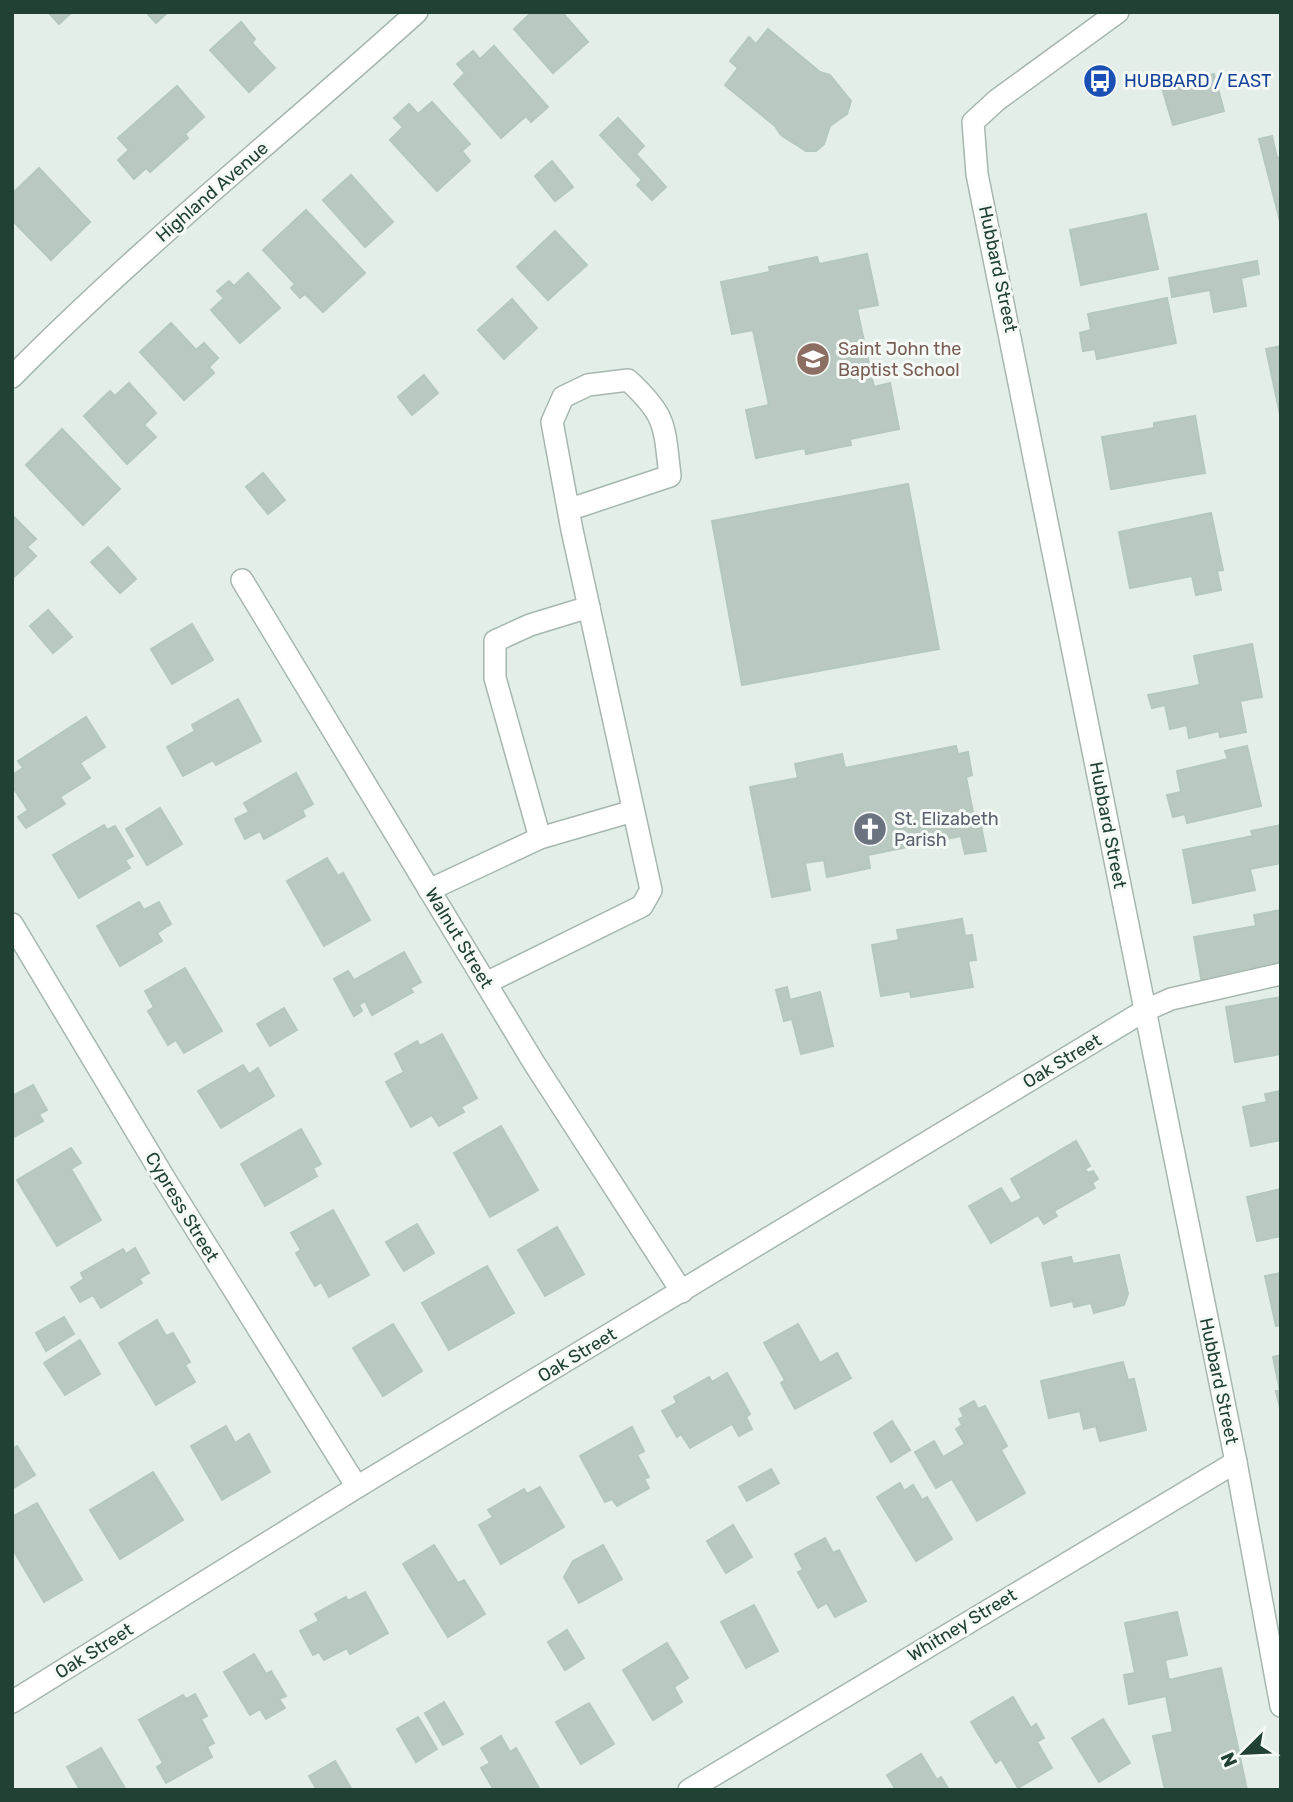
<svg xmlns="http://www.w3.org/2000/svg" width="1293" height="1802" font-family="Rubik,sans-serif">
<rect width="100%" height="100%" fill="#e4eee8"/>
<g fill="#b9c9c1" stroke="#b5c8be" stroke-width="2">
<path d="M48,12H72L59,24Z"/>
<path d="M146,12H168L156,23Z"/>
<path d="M532,12H562L588,42L553,73L514,29Z"/>
<path d="M241,22L255,39L252,43L275,68L249,92L210,50Z"/>
<path d="M768,29L820,72L830,75L851,101L847,114L830,126L824,144L816,151H806L781,135L775,126L725,85L738,68L730,61L749,37L756,44Z"/>
<path d="M494,46L548,107L531,122L526,116L501,138L454,84L465,73L457,64L473,51L480,59Z"/>
<path d="M1214,74L1224,111L1173,125L1162,88Z"/>
<path d="M177,86L204,117L185,134L188,138L150,172L146,168L134,179L118,160L129,150L118,138Z"/>
<path d="M432,102L470,144L462,151L470,161L437,191L390,140L403,127L394,118L409,104L418,114Z"/>
<path d="M618,118L644,146L636,154L666,187L652,200L637,185L642,180L600,135Z"/>
<path d="M1272,136L1277,158L1281,157V225L1259,139Z"/>
<path d="M552,161L573,187L555,201L535,176Z"/>
<path d="M39,168L90,222L51,260L12,220V194Z"/>
<path d="M351,175L393,222L365,247L323,200Z"/>
<path d="M306,210L365,273L323,312L305,294L300,298L291,288L295,284L263,250Z"/>
<path d="M1146,214L1158,269L1081,285L1070,230Z"/>
<path d="M555,231L587,265L548,300L517,267Z"/>
<path d="M867,254L878,305L857,309L874,387L890,383L899,429L850,439L851,445L806,454L805,448L756,458L746,410L769,405L753,330L732,334L721,282L770,272L769,267L817,257L819,264Z"/>
<path d="M1257,261L1259,274L1241,278L1246,306L1214,312L1210,290L1172,297L1169,278Z"/>
<path d="M248,273L280,308L240,343L211,310L224,298L217,291L229,281L234,286Z"/>
<path d="M1167,298L1176,343L1097,359L1095,349L1083,351L1080,333L1091,330L1088,314Z"/>
<path d="M512,299L537,328L504,359L478,330Z"/>
<path d="M171,323L196,350L204,343L218,358L209,367L214,373L184,400L140,352Z"/>
<path d="M1281,346V419L1266,349Z"/>
<path d="M424,375L438,393L412,415L398,397Z"/>
<path d="M129,383L156,413L144,425L156,437L127,464L84,416L110,391L115,396Z"/>
<path d="M1195,416L1205,473L1111,489L1102,437L1154,428V423Z"/>
<path d="M62,429L120,489L83,525L26,465Z"/>
<path d="M263,473L285,500L268,514L246,487Z"/>
<path d="M908,484L939,649L742,685L712,521Z"/>
<path d="M1211,513L1223,570L1217,571L1221,590L1196,595L1192,576L1130,588L1119,532Z"/>
<path d="M12,515L36,539L27,547L36,556L12,579Z"/>
<path d="M108,547L136,579L120,593L91,562Z"/>
<path d="M48,610L72,637L53,653L30,626Z"/>
<path d="M192,624L213,660L172,684L151,649Z"/>
<path d="M1252,644L1262,697L1240,701L1246,732L1220,737L1219,731L1189,738L1187,725L1170,729L1165,705L1152,708L1148,695L1200,685L1194,656Z"/>
<path d="M238,699L261,741L216,765L213,760L183,776L167,747L195,731L192,725Z"/>
<path d="M86,717L105,747L80,763L90,778L60,797L65,804L26,828L18,817L28,810L12,786V775L23,768L18,761Z"/>
<path d="M956,746L958,754L968,752L972,775L966,777L975,822L980,821L986,851L965,854L961,836L868,855L870,868L827,877L824,860L805,863L810,890L772,897L750,787L798,778L795,764L842,754L845,768Z"/>
<path d="M1247,746L1261,806L1187,823L1185,814L1173,817L1167,795L1181,792L1177,771L1228,759L1225,751Z"/>
<path d="M296,773L313,804L302,810L305,816L264,839L260,831L245,839L235,819L249,812L244,803Z"/>
<path d="M160,808L182,844L147,865L126,829Z"/>
<path d="M104,825L107,830L115,826L133,856L125,860L130,868L79,898L53,855Z"/>
<path d="M1281,825V863L1250,869L1255,890L1193,903L1183,850L1253,836L1251,831Z"/>
<path d="M327,858L338,876L343,873L370,920L324,946L287,881Z"/>
<path d="M139,902L144,910L159,902L171,924L157,933L162,941L120,966L97,926Z"/>
<path d="M1281,910V970L1202,984L1194,937L1256,926L1254,915Z"/>
<path d="M962,919L965,936L972,935L976,960L968,961L973,987L911,997L910,991L881,996L872,945L899,940L897,930Z"/>
<path d="M404,952L421,982L410,988L413,992L372,1015L365,1001L359,1005L362,1011L354,1016L334,979L348,971L354,980Z"/>
<path d="M185,968L222,1031L184,1053L176,1040L168,1045L148,1011L154,1007L145,991Z"/>
<path d="M787,987L790,1000L820,992L833,1046L801,1054L792,1019L784,1021L776,990Z"/>
<path d="M1281,997V1054L1235,1062L1226,1007Z"/>
<path d="M284,1008L297,1030L270,1046L257,1024Z"/>
<path d="M442,1034L477,1098L461,1107L464,1112L439,1126L432,1115L411,1127L386,1082L404,1072L395,1054L417,1041L420,1046Z"/>
<path d="M243,1065L249,1074L258,1068L274,1096L221,1128L198,1091Z"/>
<path d="M33,1085L47,1110L39,1114L43,1121L12,1138V1096Z"/>
<path d="M1281,1091V1140L1251,1146L1243,1107L1267,1102L1265,1094Z"/>
<path d="M501,1126L538,1190L490,1217L454,1153Z"/>
<path d="M301,1129L321,1164L313,1168L317,1176L265,1206L241,1164Z"/>
<path d="M1076,1141L1090,1166L1085,1169L1088,1173L1093,1171L1098,1179L1092,1183L1095,1188L1054,1211L1057,1216L1044,1224L1038,1215L991,1243L969,1206L1001,1188L1011,1204L1022,1198L1011,1179Z"/>
<path d="M71,1148L81,1163L71,1169L101,1220L57,1246L17,1180Z"/>
<path d="M1281,1189V1236L1257,1241L1247,1197Z"/>
<path d="M333,1210L369,1275L329,1297L321,1282L315,1286L296,1253L301,1250L291,1233Z"/>
<path d="M417,1224L434,1253L404,1271L386,1242Z"/>
<path d="M557,1227L584,1274L545,1296L518,1250Z"/>
<path d="M135,1248L149,1273L139,1279L142,1283L101,1308L93,1295L80,1302L71,1287L84,1279L81,1273L123,1249L126,1254Z"/>
<path d="M1119,1255L1128,1294L1124,1305L1094,1313L1091,1303L1074,1307L1073,1301L1051,1306L1042,1263L1071,1257L1073,1264Z"/>
<path d="M487,1266L514,1313L449,1350L422,1303Z"/>
<path d="M1281,1273V1325L1276,1326L1265,1276Z"/>
<path d="M64,1317L74,1334L46,1351L36,1333Z"/>
<path d="M157,1320L166,1336L173,1333L190,1362L185,1365L195,1382L156,1405L119,1343Z"/>
<path d="M393,1324L422,1371L383,1396L353,1348Z"/>
<path d="M798,1324L820,1363L837,1353L851,1378L795,1409L781,1383L785,1380L764,1343Z"/>
<path d="M80,1340L100,1374L65,1395L44,1363Z"/>
<path d="M1281,1355V1408H1280L1276,1391H1280L1273,1357Z"/>
<path d="M1123,1362L1128,1380L1134,1379L1146,1430L1100,1441L1096,1426L1084,1429L1080,1411L1049,1418L1041,1381Z"/>
<path d="M727,1373L750,1414L746,1417L752,1429L739,1436L732,1424L690,1448L681,1434L677,1437L662,1411L677,1403L674,1397L709,1377L712,1382Z"/>
<path d="M974,1401L978,1409L985,1406L1007,1446L1001,1450L1025,1493L977,1521L952,1479L936,1488L915,1452L934,1441L943,1457L965,1444L956,1429L962,1425L959,1419L964,1417L960,1409Z"/>
<path d="M892,1421L910,1450L891,1462L874,1433Z"/>
<path d="M226,1426L235,1443L249,1434L270,1472L222,1500L191,1446Z"/>
<path d="M632,1427L644,1451L637,1455L649,1477L644,1479L649,1488L617,1506L612,1499L605,1502L580,1456Z"/>
<path d="M17,1446L35,1475L12,1489V1449Z"/>
<path d="M771,1469L779,1483L747,1501L739,1487Z"/>
<path d="M153,1472L183,1520L120,1559L90,1510Z"/>
<path d="M900,1483L904,1491L913,1485L922,1500L927,1497L952,1539L916,1561L877,1497Z"/>
<path d="M540,1487L564,1527L501,1564L479,1525L493,1517L488,1510L524,1489L527,1494Z"/>
<path d="M37,1503L82,1580L44,1602L12,1548V1517Z"/>
<path d="M733,1525L752,1557L726,1573L707,1541Z"/>
<path d="M825,1538L833,1553L839,1550L866,1601L835,1617L827,1603L818,1608L798,1572L803,1570L795,1554Z"/>
<path d="M434,1545L458,1583L464,1580L485,1614L448,1637L403,1564Z"/>
<path d="M603,1545L622,1579L579,1603L564,1577L573,1561Z"/>
<path d="M365,1592L388,1633L350,1654L347,1648L324,1660L319,1652L313,1655L300,1631L319,1621L315,1614L346,1597L348,1601Z"/>
<path d="M754,1605L778,1651L746,1668L721,1622Z"/>
<path d="M1177,1612L1187,1655L1165,1660L1169,1680L1221,1668L1247,1790H1165L1153,1736L1173,1732L1166,1696L1129,1704L1124,1675L1135,1673L1125,1623Z"/>
<path d="M567,1630L584,1658L565,1670L548,1642Z"/>
<path d="M667,1643L688,1678L674,1687L682,1702L653,1720L623,1670Z"/>
<path d="M254,1654L266,1674L271,1671L286,1696L279,1699L285,1708L266,1719L260,1709L250,1715L224,1672Z"/>
<path d="M195,1694L207,1716L201,1719L214,1743L207,1747L212,1757L166,1783L157,1767L163,1763L139,1720L183,1695L186,1699Z"/>
<path d="M1013,1697L1031,1728L1036,1724L1044,1738L1037,1742L1052,1768L1018,1788L1001,1759L996,1763L971,1722Z"/>
<path d="M444,1702L463,1734L443,1745L425,1713Z"/>
<path d="M589,1703L614,1744L581,1764L556,1722Z"/>
<path d="M418,1717L437,1749L416,1762L397,1729Z"/>
<path d="M1103,1719L1130,1763L1099,1782L1072,1738Z"/>
<path d="M501,1736L510,1752L516,1748L540,1790H494L481,1768L490,1763L481,1748Z"/>
<path d="M101,1748L126,1790H80L67,1767Z"/>
<path d="M921,1754L937,1780L941,1777L949,1790H896L887,1775Z"/>
<path d="M335,1761L352,1790H317L309,1776Z"/>
</g>
<g fill="none" stroke-linecap="round" stroke-linejoin="round">
<g stroke="#a6b7af" stroke-width="24">
<g id="lane">
<path d="M540,838L495,678V641L530,625L589,607"/>
<path d="M429,890L540,838L633,811"/>
<path d="M486,983L642,906L651,890L572,530L552,422L563,397L588,385L628,380C667,416 664,425 670,476L580,506H569"/>
<path d="M1144,1011L1171,999L1281,974"/>
</g>
</g>
<g stroke="#a6b7af" stroke-width="24">
<g id="street">
<path d="M1118,12L997,100L973,122L977,174L1236,1462L1281,1706"/>
<path d="M12,377C139,248 282,134 417,12"/>
<path d="M242,580L534,1063L682,1292"/>
<path d="M12,924L166,1181L357,1487"/>
<path d="M12,1702L357,1487L1144,1011"/>
<path d="M689,1790L1236,1462"/>
</g>
</g>
<use href="#lane" stroke="#fff" stroke-width="21"/>
<use href="#street" stroke="#fff" stroke-width="21"/>
</g>
<defs>
<g id="bus-disc" transform="scale(1.75)"><circle r="9.5" fill="#1a4fb4" stroke="#f5faf7"/><path d="M-5-6H5V4H4V6H2V4H-2V6H-4V4H-5ZM-3.5-4V0h7V-4ZM-3.5 1.2v1.5H-2V1.2ZM2 1.2v1.5H3.5V1.2Z" fill="#fff"/></g>
<g id="school-disc" transform="scale(1.75)"><circle r="9.5" fill="#8d6e63" stroke="#f5faf7"/><path d="M0-5L7-2L0 1L-7-2ZM-4 1L0 2.5L4 1V4Q0 6-4 4Z" fill="#fff"/></g>
<g id="church-disc" transform="scale(1.75)"><circle r="9.5" fill="#6b7280" stroke="#f5faf7"/><path d="M-1.2-6h2.4v3.5h3.3v2.4h-3.3V6h-2.4V-.1h-3.3v-2.4h3.3Z" fill="#fff"/></g>
</defs>
<g fill-rule="evenodd">
<use href="#bus-disc" x="1100" y="81"/>
<use href="#school-disc" x="813" y="359"/>
<use href="#church-disc" x="870" y="829"/>
</g>
<g text-anchor="middle" stroke-width="6" stroke-linejoin="round" paint-order="stroke">
<g font-size="18" fill="#164399" stroke="#f5faf7" text-anchor="start">
<text x="1124" y="87">HUBBARD / EAST</text>
</g>
<g font-size="18" fill="#224135" stroke="#f5faf7">
<text transform="translate(212 192) rotate(-41)" y="6">Highland Avenue</text>
<text transform="translate(998 269) rotate(78)" y="6">Hubbard Street</text>
<text transform="translate(1108 825) rotate(79)" y="6">Hubbard Street</text>
<text transform="translate(459 938) rotate(59)" y="6">Walnut Street</text>
<text transform="translate(1062 1061) rotate(-31)" y="6">Oak Street</text>
<text transform="translate(182 1207) rotate(59)" y="6">Cypress Street</text>
<text transform="translate(577 1355) rotate(-31)" y="6">Oak Street</text>
<text transform="translate(1219 1381) rotate(78)" y="6">Hubbard Street</text>
<text transform="translate(962 1625) rotate(-31)" y="6">Whitney Street</text>
<text transform="translate(94 1651) rotate(-32)" y="6">Oak Street</text>
</g>
<g font-size="18" fill="#785e54" stroke="#f5faf7" text-anchor="start">
<text x="838" y="355">Saint John the<tspan x="838" dy="21">Baptist School</tspan></text>
</g>
<g font-size="18" fill="#5b616d" stroke="#f5faf7" text-anchor="start">
<text x="894" y="825">St. Elizabeth<tspan x="894" dy="21">Parish</tspan></text>
</g>
</g>
<rect width="1293" height="1802" fill="none" stroke="#224135" stroke-width="28"/>
<g transform="translate(1244 1753) rotate(246)" stroke="#f5faf7" stroke-width="5" paint-order="stroke">
<path d="M0-5L12 26L0 18L-12 26Z" fill="#224135"/>
<text y="-10" font-size="19" font-weight="bold" text-anchor="middle" fill="#224135">N</text>
</g>
</svg>
